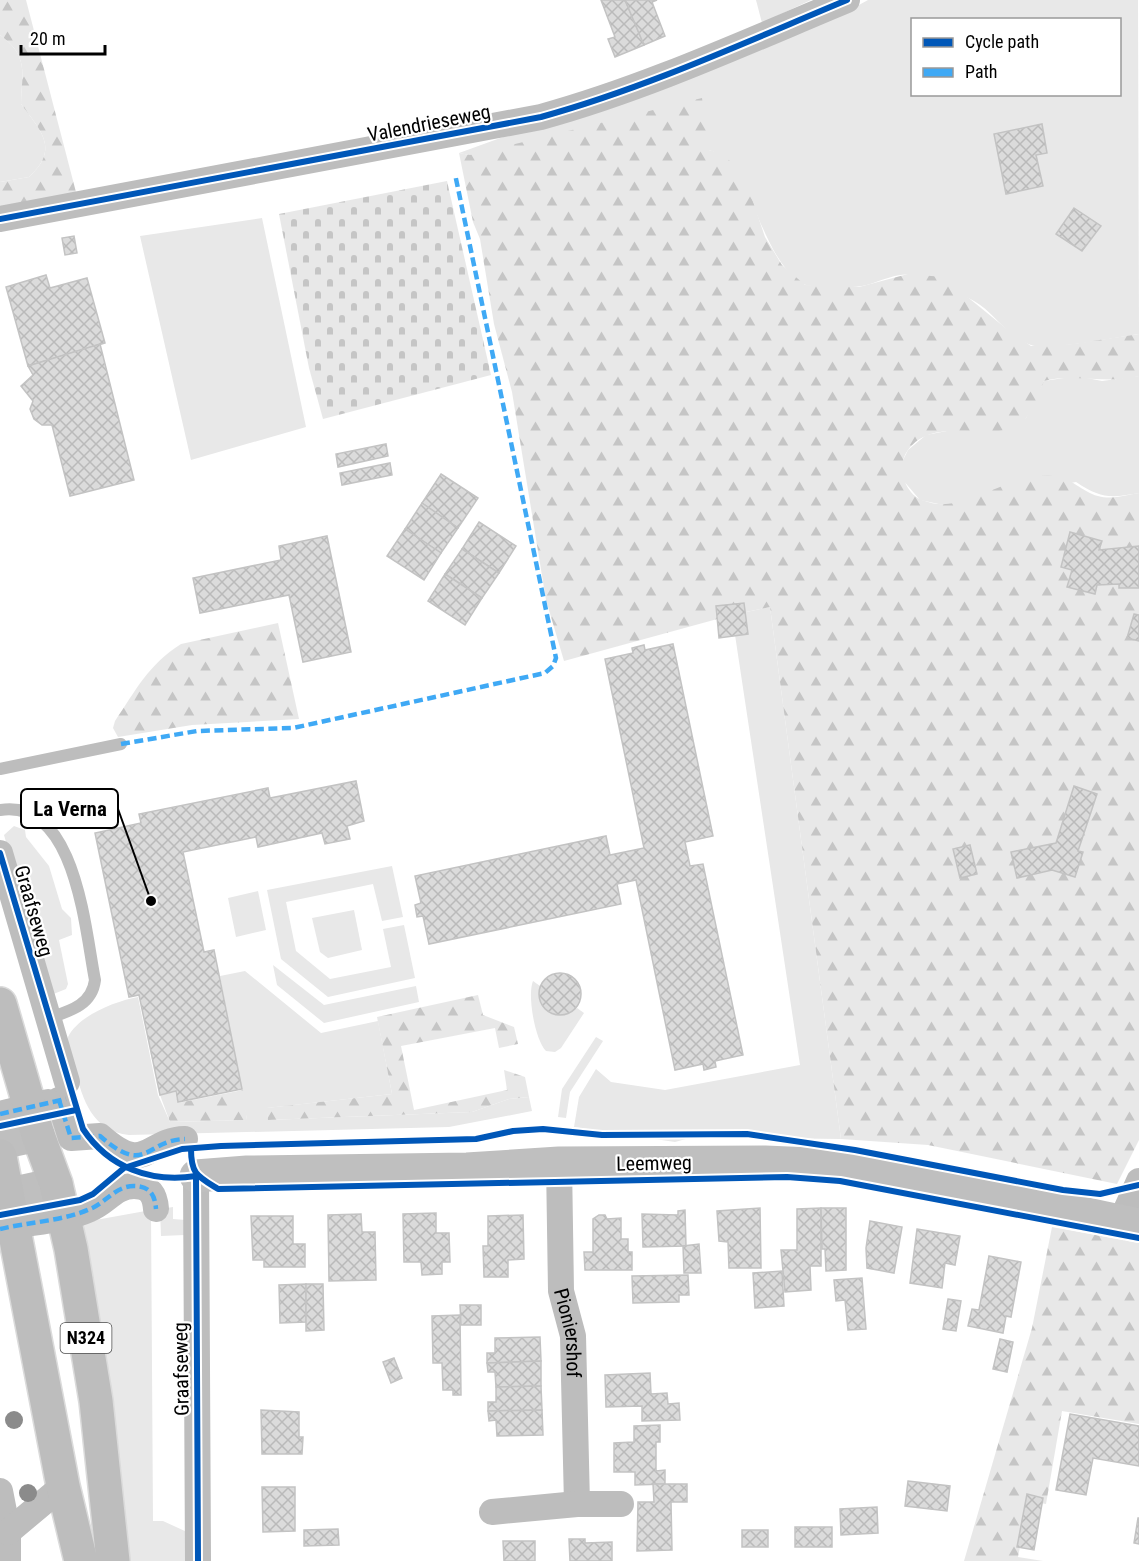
<svg xmlns="http://www.w3.org/2000/svg" width="1139" height="1561" font-family="'Roboto Condensed',sans-serif">
<defs>
<pattern id="forest-firs" width="22" height="20" patternUnits="userSpaceOnUse" patternTransform="scale(1.5)"><rect width="22" height="20" fill="#e8e8e8"/><path d="M5 1l3.5 6h-7zM16 11l3.5 6h-7z" fill="#c5c5c5"/></pattern>
<pattern id="cemetery-stones" width="16" height="16" patternUnits="userSpaceOnUse" patternTransform="scale(1.5)"><rect width="16" height="16" fill="#e8e8e8"/><path d="M2 7V4a2 2 0 0 1 4 0v3zM10 15v-3a2 2 0 0 1 4 0v3z" fill="#c5c5c5"/></pattern>
<pattern id="building-cross-hatch" width="8" height="8" patternUnits="userSpaceOnUse" patternTransform="scale(1.5)"><rect width="8" height="8" fill="#dbdbdb"/><path d="M0 0l8 8M0 8l8-8" fill="none" stroke="#bababa"/></pattern>
</defs>
<rect width="100%" height="100%" fill="#fff"/>
<g fill="#e8e8e8" fill-rule="evenodd">
<path d="M756,0H811L762,23Z"/>
<path d="M868,0H1138L1139,334C1118,337 1048,351 1031,345C1008,338 994,312 974,301C958,292 927,279 910,275C897,272 875,284 862,286C853,288 810,288 803,284C757,256 753,161 709,150L469,155L459,153L848,11ZM912,20H1120V94H912Z"/>
<path d="M0,35C29,56 22,73 21,104C41,131 60,149 29,177L0,182Z"/>
<path d="M262,218L306,427L191,460L140,236Z"/>
<path d="M1077,376L1102,381L1139,376V493C1110,498 1102,499 1076,482L948,506L920,500L902,479V462L908,450L926,435L952,430H991L1026,418L1044,381Z"/>
<path d="M770,607L841,1139L693,1137L675,1142L574,1127L579,1097L596,1069L611,1082L665,1090L800,1065L732,615Z"/>
<path d="M14,826L25,830L26,837L49,866L62,909L71,918L72,935L59,940L68,984L66,989L51,995L4,835Z"/>
<path d="M392,866L403,917L382,921L373,884L286,902L296,951L330,979L391,967L383,929L404,925L415,978L328,997L281,959L267,890Z"/>
<path d="M258,891L266,930L236,937L228,898Z"/>
<path d="M354,910L362,950L328,958L320,952L312,918Z"/>
<path d="M273,965L324,1005L416,986L419,1002L324,1023L277,985Z"/>
<path d="M245,971L321,1033L378,1021L392,1094L267,1108L268,1120L472,1112L509,1099L529,1097L532,1111L449,1127L129,1135C92,1131 83,1100 75,1070C72,1059 68,1048 68,1037C79,1015 116,1001 138,997L158,1095L170,1122L247,1120L220,976Z"/>
<path d="M533,981L540,986V1001L551,1013L567,1014L577,1008L584,1013L561,1048L555,1052L546,1051C535,1040 527,995 533,981Z"/>
<path d="M596,1037L603,1041L570,1092L566,1118L558,1117L562,1089Z"/>
<path d="M173,1207V1219L186,1220L185,1235L161,1236L160,1209Z"/>
<path d="M151,1210L153,1521H163L187,1532L186,1561H125L79,1223Z"/>
</g>
<g fill="url(#forest-firs)">
<path d="M0,0H26L77,196L0,211V182L29,177C60,149 41,131 21,104C22,73 29,56 0,35Z"/>
<path d="M702,98L709,150L720,153L735,165L750,193L765,237L782,265L805,285L859,287L908,274L943,277L1008,330L1031,346L1073,344L1139,334V376C1107,385 1076,373 1044,381C1039,392 1034,409 1026,418C1000,449 937,411 908,450C896,465 904,493 922,500C937,506 951,505 966,500C996,491 1020,473 1053,476C1071,477 1082,492 1098,496C1112,500 1126,495 1139,493V1140L1117,1184L928,1145L841,1139L770,607L732,615L564,661L546,600L512,392L494,324L480,239L473,222L459,153L470,155Z"/>
<path d="M278,623L299,719L192,725L118,737L113,728L115,721C136,690 148,665 181,644Z"/>
<path d="M478,995L483,1015L514,1027L518,1044L499,1048L495,1028L401,1046L414,1110L507,1090L504,1070L525,1077L529,1097L509,1099L472,1112L268,1120L266,1108L392,1094L377,1017Z"/>
<path d="M243,1090L247,1120L170,1122L160,1095L175,1092L178,1103Z"/>
<path d="M1052,1227L1139,1243V1424L1062,1411L1046,1504L1029,1501L1018,1557L1043,1561H964L1032,1328Z"/>
</g>
<path fill="url(#cemetery-stones)" d="M447,181L491,375L323,419L309,368L279,214Z"/>
<g fill="url(#building-cross-hatch)" stroke="#c3c3c3" stroke-width="1.5">
<path d="M601,0H625L644,45L615,57L608,39L615,37Z"/>
<path d="M625,0H657L652,2L665,36L644,45Z"/>
<path d="M1042,124L1047,153L1036,155L1043,186L1006,194L994,134Z"/>
<path d="M1074,208L1101,226L1082,251L1056,234Z"/>
<path d="M74,236L77,253L65,255L62,238Z"/>
<path d="M46,275L50,288L87,278L105,343L28,366L6,287Z"/>
<path d="M100,344L134,480L70,496L52,425H42L34,419L30,409L33,401L21,386L33,375L28,366Z"/>
<path d="M386,444L388,456L338,467L336,454Z"/>
<path d="M390,463L392,475L342,485L340,473Z"/>
<path d="M441,474L478,498L458,528L422,503Z"/>
<path d="M422,503L458,528L441,553L405,529Z"/>
<path d="M479,522L516,546L499,573L462,549Z"/>
<path d="M405,529L441,553L424,580L387,556Z"/>
<path d="M1070,532L1102,541L1099,550L1139,546V588H1119V584L1097,585L1095,594L1067,587L1072,570L1061,567Z"/>
<path d="M327,536L351,652L303,662L289,595L200,613L193,578L281,560L279,546Z"/>
<path d="M462,549L499,573L482,598L445,574Z"/>
<path d="M445,574L482,598L465,625L428,601Z"/>
<path d="M744,603L748,634L719,638L716,606Z"/>
<path d="M1134,614L1139,615V641L1127,638Z"/>
<path d="M673,644L713,836L685,842L690,866L703,864L743,1055L715,1061L716,1067L704,1070L703,1064L675,1070L636,880L617,884L621,904L429,944L423,916L417,917L415,905L421,903L415,876L606,836L610,855L644,848L605,659L633,653L632,648L644,645L645,650Z"/>
<path d="M356,781L364,821L347,826L350,839L325,844L322,833L258,847L256,837L183,852L204,952L214,950L242,1089L178,1102L176,1091L160,1095L139,995L129,997L95,833L141,823L139,814L268,788L270,798Z"/>
<path d="M1074,786L1097,794L1078,851L1083,852L1075,877L1052,870L1017,878L1011,852L1056,843Z"/>
<path d="M970,845L977,874L960,878L953,849Z"/>
<circle cx="560" cy="994" r="21"/>
<path d="M760,1208L761,1268H729L728,1242L719,1241L717,1211Z"/>
<path d="M821,1208V1266H810L811,1290L785,1292L781,1250H797V1209Z"/>
<path d="M821,1208H846V1270L826,1271L825,1249H822Z"/>
<path d="M685,1210L686,1246L643,1247L642,1214L678,1215V1211Z"/>
<path d="M436,1213V1233H449L450,1262H442V1274L422,1275L421,1262H404L403,1214Z"/>
<path d="M361,1214L362,1232H375L376,1280L329,1281L328,1215Z"/>
<path d="M523,1215L524,1259L508,1260V1277H484L483,1246H488V1216Z"/>
<path d="M599,1215H605L607,1219L621,1218V1239H628V1252H632V1270H585L584,1252H593V1219Z"/>
<path d="M251,1216H293V1244H305V1267H264V1260H253Z"/>
<path d="M870,1221L902,1227L894,1273L867,1268L866,1248Z"/>
<path d="M917,1229L960,1236L955,1265L945,1263L942,1288L910,1283Z"/>
<path d="M699,1244L701,1273H684L683,1246Z"/>
<path d="M989,1256L1021,1262L1011,1317L1006,1316L1003,1333L968,1326L972,1309L979,1310Z"/>
<path d="M782,1271L784,1306L755,1308L753,1273Z"/>
<path d="M688,1275L689,1295H679V1302L633,1303L632,1276Z"/>
<path d="M862,1278L866,1329L848,1330L845,1300L836,1301L834,1280Z"/>
<path d="M306,1284V1322L280,1323L279,1285Z"/>
<path d="M306,1284H323L324,1330L306,1331Z"/>
<path d="M948,1299L961,1301L956,1331L943,1329Z"/>
<path d="M460,1305H481V1325H461Z"/>
<path d="M460,1315L461,1395H453V1390H443L442,1363H433L432,1316Z"/>
<path d="M540,1337L541,1361L487,1363V1353H495V1338Z"/>
<path d="M1000,1339L1013,1342L1007,1372L993,1369Z"/>
<path d="M394,1358L402,1378L391,1383L383,1362Z"/>
<path d="M541,1361V1386L496,1387L495,1372H488L487,1363Z"/>
<path d="M650,1373L651,1394L667,1393L668,1404L679,1403L680,1420L642,1421V1406L606,1407L605,1375Z"/>
<path d="M541,1386L542,1410L488,1411V1402H496V1387Z"/>
<path d="M261,1410L299,1412V1437H303L302,1454H262Z"/>
<path d="M542,1410L543,1435L497,1436L496,1420L489,1421L488,1411Z"/>
<path d="M1070,1414L1139,1426V1466L1093,1458L1086,1495L1056,1490Z"/>
<path d="M660,1425V1442H656V1471L665,1470V1484L635,1485V1472H614V1443L634,1442V1426Z"/>
<path d="M908,1481L950,1486L947,1511L905,1506Z"/>
<path d="M653,1484H687V1502H671L672,1550L637,1551L638,1502H654Z"/>
<path d="M262,1487H295V1531L263,1532Z"/>
<path d="M1027,1494L1043,1498L1034,1550L1017,1547Z"/>
<path d="M877,1507L878,1533L841,1535L840,1509Z"/>
<path d="M1138,1518H1139V1544L1134,1543Z"/>
<rect x="795" y="1527" width="37" height="20"/>
<path d="M338,1529L339,1545L304,1546V1530Z"/>
<rect x="742" y="1530" width="26" height="17"/>
<path d="M569,1539H585V1543L612,1542V1561H570Z"/>
<path d="M503,1541H535V1561H504Z"/>
</g>
<g fill="none" stroke-linecap="round" stroke-linejoin="round">
<g stroke="#dbdbdb" stroke-width="36">
<g id="primary">
<path d="M0,1004L38,1135L56,1184L71,1249L96,1401L113,1561"/>
<path d="M0,1156L63,1486L81,1561"/>
</g>
</g>
<g stroke="#bdbdbd" stroke-width="12">
<path d="M0,769L121,744"/>
<path d="M0,810C76,798 85,930 95,980C92,1005 70,1011 49,1018"/>
</g>
<g stroke="#bdbdbd" stroke-width="26">
<path d="M0,219L541,117C646,88 746,42 847,0"/>
<path d="M0,853L67,1082"/>
<path d="M59,1100L71,1138L100,1136C147,1177 145,1140 185,1139"/>
<path d="M0,1114L48,1102"/>
<path id="s1" d="M559,1163L561,1291L573,1336L577,1504"/>
<path d="M196,1176L198,1561"/>
<path d="M1121,1221L1139,1181"/>
<path d="M0,1229C29,1222 63,1221 90,1209C106,1203 115,1186 134,1186C150,1186 155,1195 156,1209"/>
<path d="M0,1491L8,1532V1561"/>
<path d="M492,1512L577,1504H621"/>
<path d="M8,1532L63,1486"/>
</g>
<g stroke="#bfbfbf" stroke-width="33">
<path d="M0,1143L38,1135"/>
<path d="M196,1176L247,1172L467,1169L559,1163L765,1162L835,1165L917,1178L1139,1225"/>
<path d="M0,1196L56,1184"/>
</g>
<use href="#primary" stroke="#bdbdbd" stroke-width="33"/>
<g stroke="#3fa9f5" stroke-width="4.5" stroke-dasharray="9 4.5" stroke-linecap="butt">
<path d="M121,744L197,731L293,728L545,673L553,666L556,658L455,174"/>
<path d="M59,1100L71,1138L100,1136C147,1177 145,1140 185,1139"/>
<path d="M0,1114L66,1099"/>
<path d="M0,1229C29,1222 63,1221 90,1209C106,1203 115,1186 134,1186C150,1186 155,1195 156,1209"/>
</g>
<g stroke="#fff" stroke-width="10">
<g id="cycleway">
<path d="M0,219L541,117C646,88 746,42 847,0"/>
<path d="M0,853L83,1129C109,1168 151,1183 196,1176"/>
<path d="M0,1126L76,1110"/>
<path d="M191,1149C191,1174 197,1176 218,1189L787,1177L840,1181L1139,1238"/>
<path d="M196,1176L198,1561"/>
<path d="M0,1215L80,1200L93,1194L124,1168L182,1149L221,1146L476,1139L513,1131L543,1129L602,1135L747,1134L855,1150L1063,1190L1100,1194L1139,1185"/>
</g>
</g>
<use href="#cycleway" stroke="#0057b8" stroke-width="6"/>
</g>
<g fill="#8b8b8b">
<circle cx="14" cy="1420" r="9"/>
<circle cx="28" cy="1493" r="9"/>
</g>
<g text-anchor="middle" stroke-width="4.5" stroke-linejoin="round" paint-order="stroke">
<rect fill="#fff" stroke="#4c4c4c" stroke-width="1.5" x="60.5" y="1323" width="51" height="30" rx="4.5"/>
<g font-size="18" font-weight="bold" fill="#000">
<text x="86" y="1344">N324</text>
</g>
<g font-size="20" fill="#000" stroke="#fff">
<text transform="translate(429 123) rotate(-11)" y="7">Valendrieseweg</text>
<text transform="translate(34 911) rotate(74)" y="7">Graafseweg</text>
<text transform="translate(654 1163) rotate(-1)" y="7">Leemweg</text>
<text dy="7" stroke="none"><textPath href="#s1" startOffset="171">Pioniershof</textPath></text>
<text transform="translate(181 1369) rotate(-91)" y="7">Graafseweg</text>
</g>
</g>
<path fill="none" stroke="#000" stroke-width="2" d="M151 901L118 809"/>
<circle fill="#000" stroke="#fff" stroke-width="2" cx="151" cy="901" r="6"/>
<rect fill="#fff" stroke="#000" stroke-width="2" x="21" y="789" width="97" height="39" rx="6"/>
<g font-size="21" text-anchor="middle" font-weight="bold" fill="#000">
<text x="70" y="816">La Verna</text>
</g>
<rect x="911" y="18" width="210" height="78" fill="#ffffff" stroke="#999999" stroke-width="1.5"/>
<rect x="923" y="38" width="30" height="9" fill="#0057b8" stroke="#999999" stroke-width="1.5"/>
<text x="965" y="48" font-size="18" fill="#000000">Cycle path</text>
<rect x="923" y="68" width="30" height="9" fill="#3fa9f5" stroke="#999999" stroke-width="1.5"/>
<text x="965" y="78" font-size="18" fill="#000000">Path</text>
<path d="M21 45v9h84v-9" fill="none" stroke="#000000" stroke-width="3"/>
<text x="30" y="45" font-size="18" fill="#000000" stroke="#ffffff" stroke-width="4.5" paint-order="stroke">20 m</text>
</svg>
